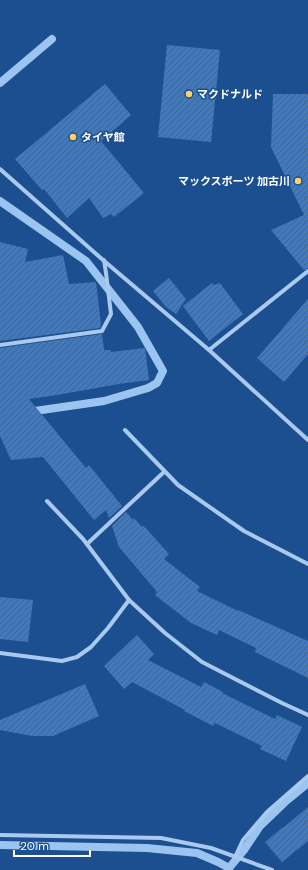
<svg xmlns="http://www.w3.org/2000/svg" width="308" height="870" font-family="'DM Sans','Noto Sans JP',sans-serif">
<defs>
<pattern id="building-hatch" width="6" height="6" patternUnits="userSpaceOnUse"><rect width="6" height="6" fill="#4478b7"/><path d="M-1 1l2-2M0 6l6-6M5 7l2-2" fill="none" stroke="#486282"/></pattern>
</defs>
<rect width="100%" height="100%" fill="#1b4f8f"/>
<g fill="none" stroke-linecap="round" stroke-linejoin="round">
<g stroke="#9cc4f0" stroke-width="8">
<path d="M0,83L52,39"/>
<path d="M0,201L86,261L138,327L163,371L157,383L148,388L104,401L28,412"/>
<path d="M0,845L147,848L197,853L218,862L229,868"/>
<path d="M228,870L229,868L244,850L260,826L285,802L308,783"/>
</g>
</g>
<g fill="url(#building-hatch)">
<path d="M167,45L220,50L211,142L158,137Z"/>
<path d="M105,84L131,115L101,141L144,193L114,217L111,214L103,218L89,198L67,218L44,189L42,190L15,159Z"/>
<path d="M273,94H308V268L304,270L271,230L304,215L271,147Z"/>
<path d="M0,242L28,249L25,262L63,255L69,284L96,282L101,325L100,328L0,341Z"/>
<path d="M169,278L186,299L176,314L166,307L153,291Z"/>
<path d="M212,283L214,285L220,283L243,314L209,341L183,306Z"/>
<path d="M308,299V354L284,382L257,358Z"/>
<path d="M102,334L104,350H111V352L145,348L149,380L119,384L57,395L29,399L86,468L89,465L122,506L109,518L106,510L94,520L43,457L11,460L0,436V348Z"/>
<path d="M126,512L133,520L134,518L142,527L144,526L169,554L164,559L200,587L197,591L238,611V610L308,641V678L255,652L256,648L219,630L217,635L191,623L155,595L157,592L119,547L112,526Z"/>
<path d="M0,597L33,600L28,642L0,639Z"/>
<path d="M137,635L154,654L148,660L201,687L204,682L223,692L222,693L275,719L277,715L302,727L286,761L260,749L262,746L215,723L213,726L184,711L185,710L132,682L124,689L104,666Z"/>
<path d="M85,684L99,716L53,736H32L0,730V720Z"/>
<path d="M308,807V841L282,862L265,842L283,827V828Z"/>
</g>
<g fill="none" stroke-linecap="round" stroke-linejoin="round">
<g stroke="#a9c9ee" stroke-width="4">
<path d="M0,169L103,260L209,350L308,440"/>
<path d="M0,345L102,331L111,314L106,273L104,260"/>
<path d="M209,350L308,271"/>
<path d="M125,430L178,485L244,531L308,564"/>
<path d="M87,544L164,472"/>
<path d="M129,600L165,633L202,662L282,703L308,715"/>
<path d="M0,653L62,661L77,657L91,647L108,628L129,600L83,539L47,501"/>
<path d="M0,835L161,838L211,848L272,870"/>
<path d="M235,857L243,840L267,812L308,776"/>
</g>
</g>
<g fill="#ffd166" stroke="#1b4f8f" stroke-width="1.5">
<circle cx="189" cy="94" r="4"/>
<circle cx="73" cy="137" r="4"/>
<circle cx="298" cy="181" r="4"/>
</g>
<g text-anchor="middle" stroke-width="3" stroke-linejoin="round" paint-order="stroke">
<g font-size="11" font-weight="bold" fill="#fff" stroke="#1b4f8f" text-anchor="start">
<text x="197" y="98">マクドナルド</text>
<text x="81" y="141">タイヤ館</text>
<text x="290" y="185" text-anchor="end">マックスポーツ 加古川</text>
</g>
</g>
<path d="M14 850v6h76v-6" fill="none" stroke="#ffffff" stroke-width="2"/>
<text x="20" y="850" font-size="12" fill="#ffffff" stroke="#1b4f8f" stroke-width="3" paint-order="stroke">20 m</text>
</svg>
